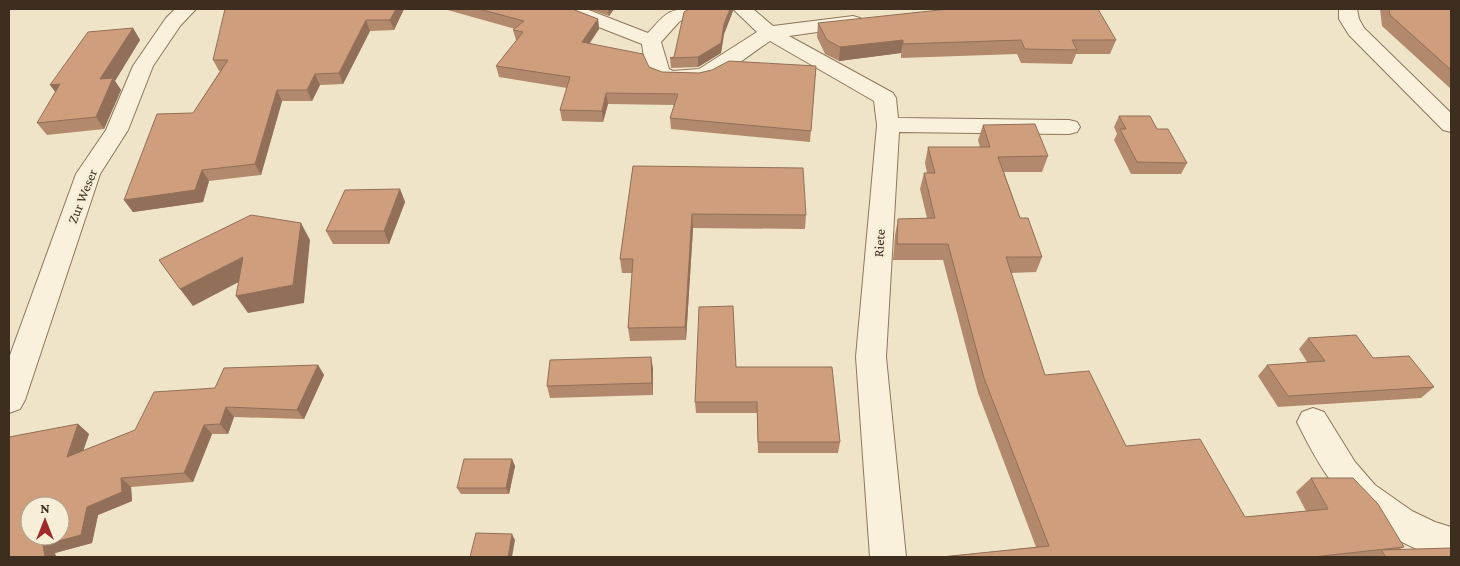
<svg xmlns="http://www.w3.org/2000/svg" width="1460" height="566" font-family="'Crimson Pro',serif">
<rect width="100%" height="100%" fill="#f0e4c8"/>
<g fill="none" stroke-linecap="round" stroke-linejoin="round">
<g stroke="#8d765c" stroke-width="2">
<g id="minor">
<path d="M175,9H196L180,26L153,66L128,130L100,174L25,400L20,409L9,413V358L76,174L106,130L133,66L166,18Z"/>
<path d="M560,9H586L648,33C667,12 667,9 696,9L694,13L679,22L661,42L669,69L673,71L699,69L757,32L733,9H753L773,26L853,16L860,18L863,22L860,26L789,36L893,93L896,98L898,118L1069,120L1077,122L1080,127L1077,132L1069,134L899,132L886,357L906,557H870L856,357L877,125L874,101L770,41C752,53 730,71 712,79C700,85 662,85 651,77C646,73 643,51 642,44L563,13Z"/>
<path d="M1339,9H1357L1359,19L1364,28L1451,113V132L1443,130L1349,35L1339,19Z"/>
<path d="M1313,408L1324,412L1355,462L1375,485L1412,511L1435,522L1451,527V557C1434,557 1420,551 1404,543C1349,517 1323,475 1297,422L1302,412Z"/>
</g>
</g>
<use href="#minor" fill="#faf1dc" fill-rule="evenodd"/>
</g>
<g fill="#b2896c">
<path d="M404,9L394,30L370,31L343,84L320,85L312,101H282L261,175L209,181L203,202L133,212L124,200L193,113L220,71H219L213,60Z"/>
<path d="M444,9H572L598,19L599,29L590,43L662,72L699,73L816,66L810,142L671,129L670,118L674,105L608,104L603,122L562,121L560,110L567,88L499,77L496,66L517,41L516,40L513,30L515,29Z"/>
<path d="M589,9H614L609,16Z"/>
<path d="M689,9H733V11L724,34L721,53L698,67L671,68L670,58L674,57Z"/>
<path d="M1380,9H1451V89L1382,26Z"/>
<path d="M818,23L1116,40L1110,54H1076L1072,64L1021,63L1017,54L901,58V53L839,61L825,54L817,37Z"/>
<path d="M133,28L140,40L115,81L121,90L104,129L47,135L37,123Z"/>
<path d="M1119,116L1157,129L1187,163L1181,174H1131L1114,140L1117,134L1114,127Z"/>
<path d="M983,125L1048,156L1042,172H1004L1020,218L1042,257L1036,272L1011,273L1045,375L1126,446L1245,517L1306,511L1296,492L1311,478L1404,547L1400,549L1451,557H941L1036,547L978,393L943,260H893L895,235L898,219L927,218L920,189L924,173H927L925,163L928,147H980L978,140Z"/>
<path d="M633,166L806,215L805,229L693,228L686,340L630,341L628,328L632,273H622L620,259Z"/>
<path d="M400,189L405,202L389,244H333L326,231Z"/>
<path d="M1308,338L1373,358L1434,387L1421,398L1278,407L1258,376L1267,365L1307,362L1299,349Z"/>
<path d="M651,357L653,369V395L550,398L547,386Z"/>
<path d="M318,365L324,375L304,419L234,417L228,434H212L193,482L131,487L132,501L98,515L92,543L55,553L56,557H9L78,424L89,434L83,451L135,430L215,388Z"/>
<path d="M736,367L840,442L838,453H758L757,413H696L695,402Z"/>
<path d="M512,459L515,466L509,494H461L457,488Z"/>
</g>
<g fill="#916f58">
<path d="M396,9H404L394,30L390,20Z"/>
<path d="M608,9H614L609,16Z"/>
<path d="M730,9H733V11L724,34L721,53L698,67V57L724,24Z"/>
<path d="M598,19L599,29L583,52L582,42Z"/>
<path d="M366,20L370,31L343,84L339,73Z"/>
<path d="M133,28L140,40L115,81L121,90L104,129L96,117L100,79Z"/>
<path d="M903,40L901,53L839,61L840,47Z"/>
<path d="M315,74L320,85L312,101L307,90Z"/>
<path d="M60,84L59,97L50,85Z"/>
<path d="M277,90L282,101L261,175L255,164Z"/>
<path d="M606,93L608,104L603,122L602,111Z"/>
<path d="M202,170L209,181L203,202L133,212L124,200Z"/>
<path d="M400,189L405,202L389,244L384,231Z"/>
<path d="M692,214L693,228L686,340L685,327Z"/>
<path d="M301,223L310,240L304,303L248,313L236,296Z"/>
<path d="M243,257L254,274L193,306L180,289Z"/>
<path d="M651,357L653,369V395L652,383Z"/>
<path d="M318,365L324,375L304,419L297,410Z"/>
<path d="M226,407L234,417L228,434L220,424Z"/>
<path d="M78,424L89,434L78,466L67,457Z"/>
<path d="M204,425L212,434L193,482L184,473Z"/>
<path d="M512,459L515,466L509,494L506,488Z"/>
<path d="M121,478L131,487L132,501L98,515L92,543L55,553L56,557H45L43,545Z"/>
<path d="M512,534L515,540L512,557H508Z"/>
</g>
<g fill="#cf9f7d" stroke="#916f58" fill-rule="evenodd">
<path d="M225,9H396L390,20H366L339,73L315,74L307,90H277L255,164L202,170L195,190L124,200L157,114L193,113L228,60H213Z"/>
<path d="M479,9H572L598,19L582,42L643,54L649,67L662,72L699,73L712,70L729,61L816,66L811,131L670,118L678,94L606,93L602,111L560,110L570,77L496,66L523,32L513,30L524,21Z"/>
<path d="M689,9H730L724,24L721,43L698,57L670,58L674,57L684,12Z"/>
<path d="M949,9H1098L1116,40H1072L1077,50L1025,49L1021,40L903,44V40L840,47L827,40L818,23Z"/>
<path d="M1389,9H1451V70L1390,15Z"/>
<path d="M133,28L100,79L113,78L96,117L37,123L60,84L50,85L88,32Z"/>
<path d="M1119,116H1150L1157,129H1168L1187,163L1137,162L1120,129H1126Z"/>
<path d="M1035,124L1048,156L998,157L1020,218H1028L1042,257H1006L1045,375L1089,371L1126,446L1200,439L1245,517L1328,509L1311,478H1353L1378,504L1404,547L1313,557H941L1049,546L984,378L948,244H897L898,219L935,218L924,173H935L928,147H990L983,125Z"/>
<path d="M633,166L803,168L806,215L692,214L685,327L628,328L633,259H620Z"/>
<path d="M400,189L384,231H326L345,190Z"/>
<path d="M251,215L301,223L293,285L236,296L243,257L180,289L159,260Z"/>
<path d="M733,306L736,367H832L840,442H758L757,402H695L699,307Z"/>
<path d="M1356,335L1373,358L1409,356L1434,387L1288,396L1267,365L1325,361L1308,338Z"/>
<path d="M651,357L652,383L547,386L550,360Z"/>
<path d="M318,365L297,410L226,407L220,424L204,425L184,473L121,478L122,492L87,507L81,535L43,545L45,557H9V437L78,424L67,457L135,430L154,392L215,388L224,368ZM30,506H60V536H30Z"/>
<path d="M464,459H512L506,488H457Z"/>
<path d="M476,533L512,534L508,557H470Z"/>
<path d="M1451,548V557H1386L1381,550Z"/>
</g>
<g text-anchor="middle" stroke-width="5" stroke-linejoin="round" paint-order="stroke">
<g font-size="14" fill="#3d2e20" stroke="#f7eed8">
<text transform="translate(82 196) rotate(-68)" y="5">Zur Weser</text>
<text transform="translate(879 243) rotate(-86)" y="5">Riete</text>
</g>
</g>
<rect width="1460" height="566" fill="none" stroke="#3d2e20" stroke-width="20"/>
<g transform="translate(45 521)"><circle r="24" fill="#f7eed8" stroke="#ada18e"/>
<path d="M0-4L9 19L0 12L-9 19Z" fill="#9e2a2b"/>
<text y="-8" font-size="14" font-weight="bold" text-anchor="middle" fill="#3d2e20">N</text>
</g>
</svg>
